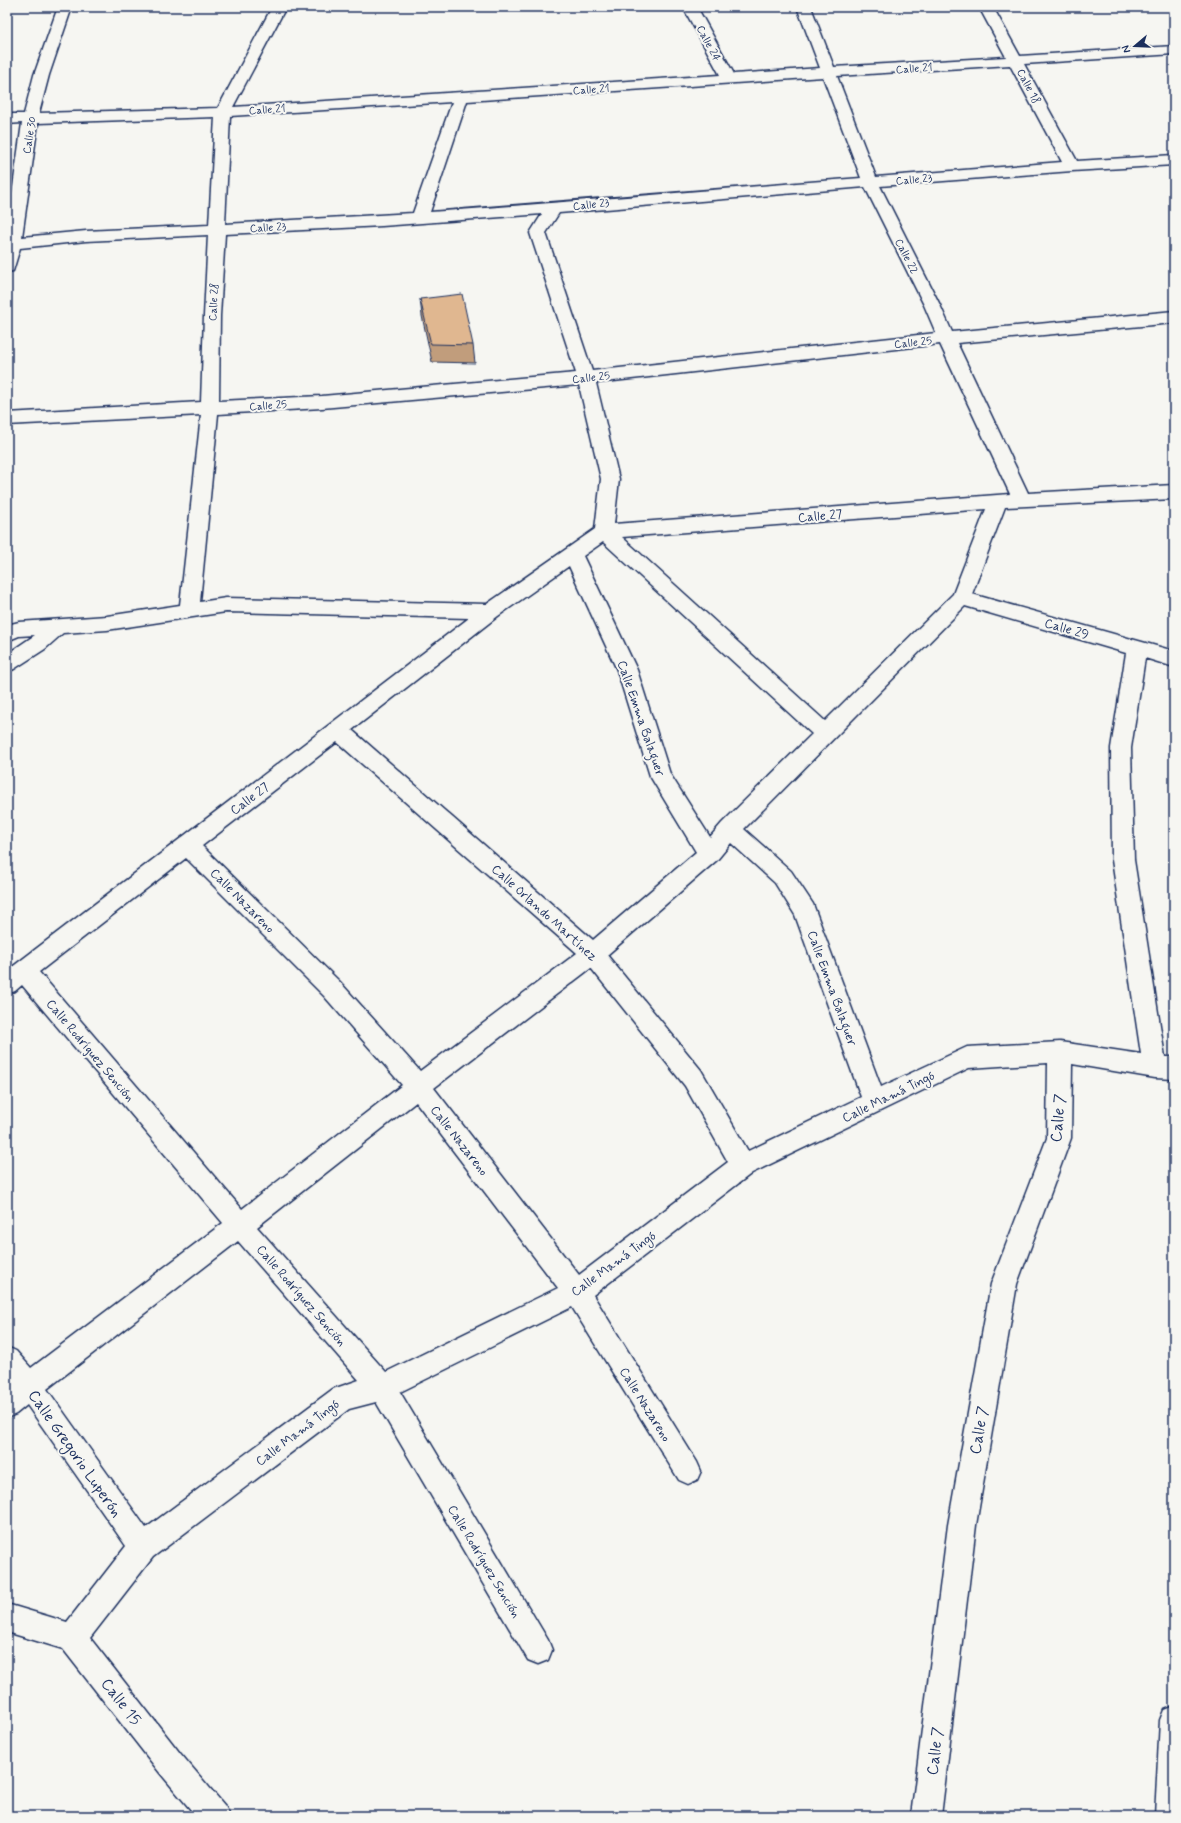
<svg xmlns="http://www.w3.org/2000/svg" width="1181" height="1823" font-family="Mynerve,sans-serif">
<rect width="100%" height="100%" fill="#f6f6f2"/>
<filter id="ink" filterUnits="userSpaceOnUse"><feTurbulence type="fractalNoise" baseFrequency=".025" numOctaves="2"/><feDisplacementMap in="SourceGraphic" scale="8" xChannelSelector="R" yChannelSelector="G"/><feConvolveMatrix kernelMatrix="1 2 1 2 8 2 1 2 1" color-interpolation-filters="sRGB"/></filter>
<g filter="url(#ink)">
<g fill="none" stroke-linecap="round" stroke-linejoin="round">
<g stroke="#1b2f5e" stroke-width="3">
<g id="minor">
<path d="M58,7H72L49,75L39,113L218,108L272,7H286L233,107L720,75L683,7H697L734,74L820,68L797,7H811L834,67L1006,57L979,7H993L1020,56L1174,46V54L1024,64L1077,161L1174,155V165L1072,171L880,186L940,305L952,332L1174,311V323L957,343L1028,493L1174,485V499L1005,507L972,594L1174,651V667L1145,658L1131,748L1134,860L1165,1057H1174V1079L1155,1078L1072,1064L1071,1138L1017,1284L976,1525L941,1816H911L948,1525L991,1284L1047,1138L1048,1063L969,1068L752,1173L593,1295L697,1462L701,1471L697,1480L688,1484L679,1480L572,1307L400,1392L548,1640L552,1650L548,1660L538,1664L528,1660L376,1402L349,1409L153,1557L90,1638L180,1753L225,1806L230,1816H196L160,1773L63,1649L7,1632V1604L67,1622L126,1546L27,1405L16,1414L7,1418V1388L11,1385L7,1380V1347L16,1351L31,1368L223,1223L22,985L15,991L7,994V971L469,618L226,612L107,630L63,633L45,649L14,669L7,672V654L35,635L19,636L7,641V625L19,622L107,616L180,605L201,415L7,425V413L201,402L204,316L208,235L86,241L20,248L13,271L7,272V230L22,123L7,124V114H24L34,75ZM1010,65L1062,162L876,177L837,76ZM823,77L861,178C717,189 573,202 430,212L467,101ZM452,102L413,213L225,224L230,116ZM215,117L209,225L86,231L22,237L38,123ZM865,187L924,305L936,333L592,371L546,233L559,213ZM542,214L530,233L576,373L322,396L219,401L220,316L225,234L382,226ZM940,344L1010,494L614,524L619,479L596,383ZM579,385L601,479L595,529L487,604L226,598L200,602L218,414L322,408ZM986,509L953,594L825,721L622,537ZM603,542L812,734L722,823L710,837L670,774L637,670L583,556ZM569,566L617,670L650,776L696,852L593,940L352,730L498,616ZM965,606L1126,653L1111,748L1112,860L1141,1054L1060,1042L967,1047L881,1087L813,904L791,871L744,829ZM337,742L577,953L420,1071L340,982L202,846ZM731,843L775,883L795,915L861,1097L748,1151L701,1070L607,955L717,860ZM186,858L324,996L402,1085L242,1209L39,972ZM591,968L685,1086L728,1162L579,1275L434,1088ZM416,1102L558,1288L386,1372L257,1227ZM238,1241L359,1380L333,1389L146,1528L47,1389Z"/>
<path d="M1174,1706V1816H1155L1160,1720L1164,1710Z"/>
</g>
</g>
<use href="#minor" fill="#f6f6f2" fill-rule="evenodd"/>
</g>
<path fill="#c19d7c" stroke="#1b2f5e" d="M420,299L473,345L475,363L432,362L422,316Z"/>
<path fill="#e0b790" stroke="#1b2f5e" d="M462,294L473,345L431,344L420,299Z"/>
</g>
<g text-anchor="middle" stroke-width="4" stroke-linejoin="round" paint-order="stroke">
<g font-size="11" fill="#1b2f5e" stroke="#f6f6f2">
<text transform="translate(709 43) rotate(62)" y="4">Calle 24</text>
<text transform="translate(914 68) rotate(-4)" y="4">Calle 21</text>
<text transform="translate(1029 86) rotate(62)" y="4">Calle 18</text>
<text transform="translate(591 89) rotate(-4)" y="4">Calle 21</text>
<text transform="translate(267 109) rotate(-4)" y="4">Calle 21</text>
<text transform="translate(29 135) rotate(-81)" y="4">Calle 30</text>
<text transform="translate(914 179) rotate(-5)" y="4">Calle 23</text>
<text transform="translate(591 204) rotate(-6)" y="4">Calle 23</text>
<text transform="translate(268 227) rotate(-3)" y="4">Calle 23</text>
<text transform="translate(907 256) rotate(63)" y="4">Calle 22</text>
<text transform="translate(213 302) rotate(-87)" y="4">Calle 28</text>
<text transform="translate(913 342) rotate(-6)" y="4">Calle 25</text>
<text transform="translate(591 377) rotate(-6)" y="4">Calle 25</text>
<text transform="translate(268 405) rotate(-4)" y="4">Calle 25</text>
</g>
<g font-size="13" fill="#1b2f5e" stroke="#f6f6f2">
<text transform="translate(820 515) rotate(-5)" y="5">Calle 27</text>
<text transform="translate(1067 628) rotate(16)" y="5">Calle 29</text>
<text transform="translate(642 718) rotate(71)" y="5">Calle Emma Balaguer</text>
<text transform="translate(249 798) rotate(-37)" y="5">Calle 27</text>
<text transform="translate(243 900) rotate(45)" y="5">Calle Nazareno</text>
<text transform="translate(545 912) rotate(42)" y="5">Calle Orlando Martínez</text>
<text transform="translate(833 988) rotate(70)" y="5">Calle Emma Balaguer</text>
<text transform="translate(91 1050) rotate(50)" y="5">Calle Rodríguez Sención</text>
<text transform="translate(888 1096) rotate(-26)" y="5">Calle Mamá Tingó</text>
<text transform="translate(460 1140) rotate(52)" y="5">Calle Nazareno</text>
<text transform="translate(613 1263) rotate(-36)" y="5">Calle Mamá Tingó</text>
<text transform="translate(302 1295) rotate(49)" y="5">Calle Rodríguez Sención</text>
<text transform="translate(646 1404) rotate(58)" y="5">Calle Nazareno</text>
<text transform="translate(297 1432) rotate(-37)" y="5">Calle Mamá Tingó</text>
<text transform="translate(485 1561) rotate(59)" y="5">Calle Rodríguez Sención</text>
</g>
<g font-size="16" fill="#1b2f5e" stroke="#f6f6f2">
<text transform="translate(1057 1118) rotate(-85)" y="6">Calle 7</text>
<text transform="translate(978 1430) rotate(-80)" y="6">Calle 7</text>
<text transform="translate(76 1453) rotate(55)" y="6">Calle Gregorio Luperón</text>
<text transform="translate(122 1701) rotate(52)" y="6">Calle 15</text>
<text transform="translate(934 1751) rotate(-83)" y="6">Calle 7</text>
</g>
</g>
<rect width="1181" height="1823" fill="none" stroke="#f6f6f2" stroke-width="24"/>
<rect x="12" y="12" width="1157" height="1799" fill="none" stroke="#1b2f5e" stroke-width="1.5" filter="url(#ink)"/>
<g transform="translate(1135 46) rotate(251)" stroke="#f6f6f2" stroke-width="3" paint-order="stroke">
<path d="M0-3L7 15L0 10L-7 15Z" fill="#1b2f5e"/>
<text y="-6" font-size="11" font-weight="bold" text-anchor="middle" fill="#1b2f5e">N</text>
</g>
</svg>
